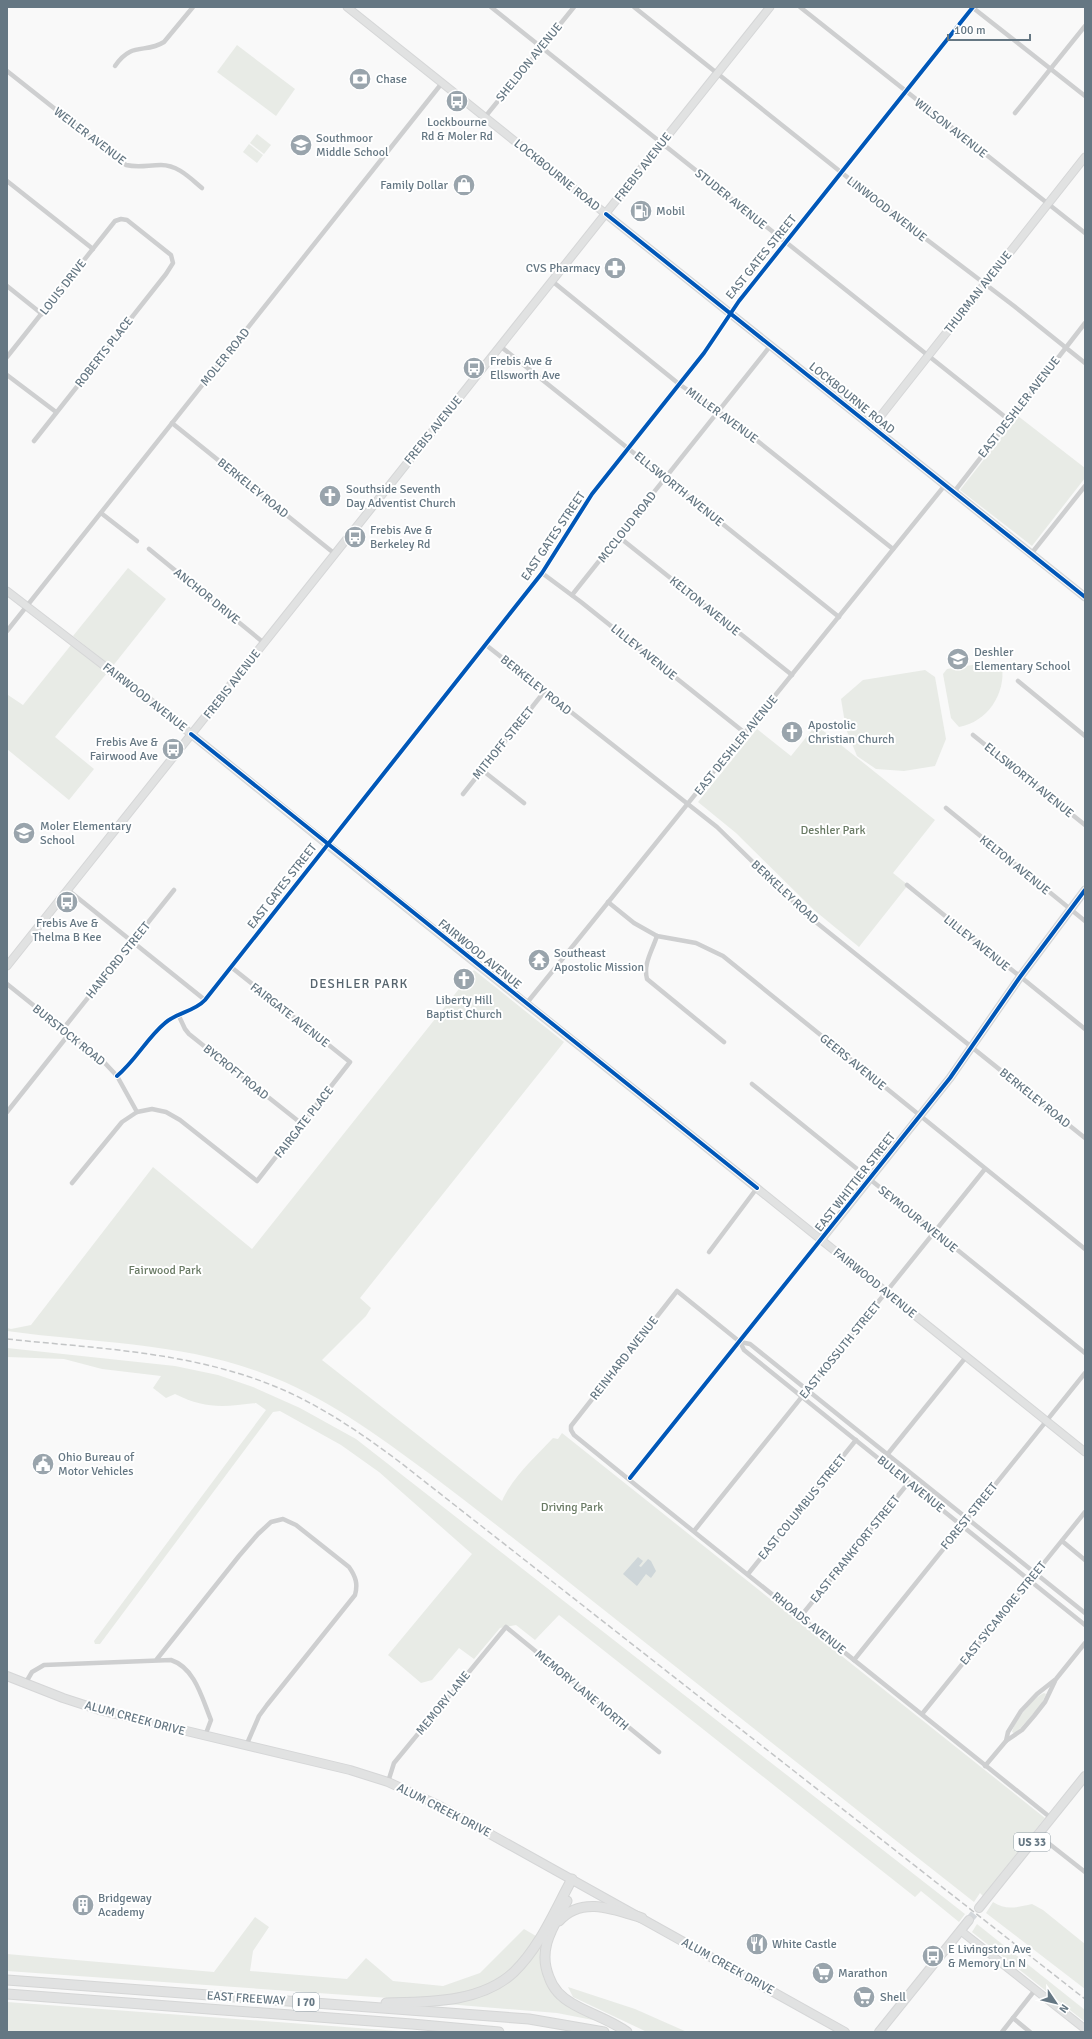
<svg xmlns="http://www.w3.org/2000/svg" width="1092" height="2039" font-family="Signika,sans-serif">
<rect width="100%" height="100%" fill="#f9f9f9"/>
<g fill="#e8ebe6">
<path d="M237,45L295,89L276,116L217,72Z"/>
<path d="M257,134L271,145L264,154L250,143Z"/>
<path d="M249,144L263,155L257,163L243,152Z"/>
<path d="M1018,416L1085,468V478L1032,546L960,490Z"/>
<path d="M128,568L166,599L112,667L73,636Z"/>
<path d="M71,645L107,673L55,737L94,769L69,800L7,749V696L8,695L23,705Z"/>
<path d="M991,662L1002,666C1006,694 987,722 959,727L951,718L943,674L947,669Z"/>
<path d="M925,670L935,677L946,739L935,766L904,771L876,769L857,756L846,729L841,699L863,680Z"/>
<path d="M816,725L935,820L893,873L908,885L859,947L814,910L736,833L698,802L757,729L791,756Z"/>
<path d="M474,970L564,1042L360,1298L371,1308L366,1316L322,1360L502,1501C512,1478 535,1457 553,1438L558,1439L562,1433L1045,1818L983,1896L980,1893L974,1902C842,1798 711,1695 580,1591C530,1551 480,1512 430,1474C377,1435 325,1396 262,1373C180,1342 93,1343 7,1331V1328L11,1329L31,1325L153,1167L252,1249Z"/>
<path d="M7,1348L175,1366L218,1375L253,1387L300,1408L356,1439L965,1914L959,1922L921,1891L915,1897L559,1615L535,1640L516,1625L500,1628L474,1659L459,1648L432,1680L421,1683L388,1655L472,1554L379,1472L341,1445L280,1411L273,1412L100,1644H95L94,1641L266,1410L256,1403C223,1407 205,1409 175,1394L166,1398L153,1388L161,1376L102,1369L64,1359L7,1357Z"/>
<path d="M1044,1693L1046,1694L1041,1705L1015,1734L1012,1732C1014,1721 1034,1697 1044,1693Z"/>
<path d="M993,1902C1006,1911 1018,1907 1032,1904L1043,1910L1085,1944V1989L986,1913Z"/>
<path d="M255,1917L269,1927L253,1951L250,1971L347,1979L366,1958L393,1981L443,1986L480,1973L524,1929L536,1936C530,1945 525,1957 517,1965C484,1998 433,1998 389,1998L7,1971V1954L214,1972Z"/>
<path d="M977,1924L1085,2010V2022L972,1932Z"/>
<path d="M542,1940L547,1981L598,2021L557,2013L447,2004L496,1987Z"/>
<path d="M568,1987L635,2009L687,2032H647L573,1997Z"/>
<path d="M7,2002L412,2032H7Z"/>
</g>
<path fill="#ced6d9" d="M638,1557L643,1561L639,1566L641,1567L648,1559L651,1561L656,1571L651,1578L646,1574L637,1586L623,1574Z"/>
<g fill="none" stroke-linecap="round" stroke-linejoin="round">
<path stroke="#d4d8dc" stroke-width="8" stroke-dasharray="8 4" stroke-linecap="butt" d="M969,1920L979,1908"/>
<g stroke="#d5d6d7" stroke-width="9">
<g id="secondary">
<path d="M347,7L1085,597"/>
<path d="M872,427L1085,157"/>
<path d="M7,591L159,708L328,845L692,1136L1085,1452"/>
<path d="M7,966L770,7"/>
<path d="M821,1240L950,1078L1020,977L1085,890"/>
<path d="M961,1931L1085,2029"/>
</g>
</g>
<g stroke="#d5d6d7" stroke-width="10">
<g id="primary">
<path d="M7,1676L63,1698L103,1711L350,1770L388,1782L438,1805L845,2032"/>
<path d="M979,1908L1085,1776"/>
<path d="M879,2032L969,1920"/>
</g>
</g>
<g stroke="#d5d6d6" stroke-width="11">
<g id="highway">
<path d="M567,1901C554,1926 537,1948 549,1977C553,1989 562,1998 573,2004C590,2014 611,2020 627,2032"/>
<path d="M559,1921C582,1895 616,1910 642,1918"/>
<path d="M7,1980L529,2019L604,2032"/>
<path d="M7,1994L412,2024L499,2032"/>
<path d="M386,2003C428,2002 481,2003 514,1972C540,1947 555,1910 572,1879"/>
</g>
</g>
<g stroke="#cecfd0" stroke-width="4.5">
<path d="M491,7L1009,420"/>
<path d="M634,7L901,220L1014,306L1085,363"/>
<path d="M800,7L1085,233"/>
<path d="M972,7L1085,96"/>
<path d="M115,66C132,41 145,54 164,42L193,7"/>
<path d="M7,71L126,165C139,168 148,165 161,165C178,165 190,178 202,188"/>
<path d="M1015,113L1085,26"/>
<path d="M485,117L574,7"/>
<path d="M7,181L93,249"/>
<path d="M552,281L679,384L735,423L893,549"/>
<path d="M7,286L42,314"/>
<path d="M500,346L839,617"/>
<path d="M7,357L115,221L121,219L127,220L171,255L173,263L166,274L34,441"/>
<path d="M7,375L56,412"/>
<path d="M172,423L335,554"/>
<path d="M954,492L1085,323"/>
<path d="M101,513L137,541"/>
<path d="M619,537L792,675"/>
<path d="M149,549L264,643"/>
<path d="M1031,554L1085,486"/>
<path d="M542,573L581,602L745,733"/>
<path d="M572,595L771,345"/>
<path d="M7,631L442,83"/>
<path d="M486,645L717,827L807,915L1085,1138"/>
<path d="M1018,681L1085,736"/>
<path d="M973,735L1085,825"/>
<path d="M482,770L524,803"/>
<path d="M463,794L544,692"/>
<path d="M946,808L1085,921"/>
<path d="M907,885L1085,1029"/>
<path d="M68,890L205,1000"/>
<path d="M608,902L634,923L657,936L696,943L723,956L1085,1249"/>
<path d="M657,936C652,951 643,964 647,979L724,1042"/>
<path d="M7,984L103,1061L117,1076L137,1112"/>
<path d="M526,1004L945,485"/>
<path d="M178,1014L185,1029L189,1034L302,1124"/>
<path d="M63,1029L174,890"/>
<path d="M117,1076C136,1060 147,1038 165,1023C177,1012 194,1012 205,1000L542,573L592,494L704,353L739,301L973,7"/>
<path d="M752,1084L1085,1353"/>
<path d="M7,1112L69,1034"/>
<path d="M72,1183L122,1122L137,1112L152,1109L166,1112L180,1120L257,1181L350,1062L231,967"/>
<path d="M709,1252L757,1188"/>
<path d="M740,1342L750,1344L1085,1613"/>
<path d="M882,1461L966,1357"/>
<path d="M630,1478L821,1240"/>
<path d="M694,1531L985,1169"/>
<path d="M1062,1541L1085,1560"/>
<path d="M748,1574L856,1440"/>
<path d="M801,1616L909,1482"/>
<path d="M157,1659L239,1556L258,1534L271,1522L283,1519L296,1525L349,1567C356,1577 358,1584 355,1595L267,1705L259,1716L246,1746"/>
<path d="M854,1660L1085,1373"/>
<path d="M25,1684L32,1672L44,1665L171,1660C195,1668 202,1698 211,1720L205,1736"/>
<path d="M922,1714L1085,1512"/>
<path d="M1006,1741L1008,1732L1021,1711L1037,1694L1056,1679L1085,1643"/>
<path d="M985,1766L1006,1741L1022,1730L1034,1716L1045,1702L1055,1681"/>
<path d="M388,1782L394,1763L506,1627L659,1752"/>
<path d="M1051,1818L637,1486L574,1435L571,1430V1426L677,1291L740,1342L744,1350L1085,1625"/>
<path d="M1038,1835L1085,1872"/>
<path d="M1013,2018L1030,2032"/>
<path d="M1002,2032L1035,1990"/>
</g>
<use href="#secondary" stroke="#e1e2e2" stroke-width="7"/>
<use href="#primary" stroke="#e1e2e2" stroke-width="8"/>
<use href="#highway" stroke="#e1e2e2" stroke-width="9"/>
<path stroke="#c3c5c6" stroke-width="1.5" stroke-dasharray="6 3" stroke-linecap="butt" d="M7,1339C102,1349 200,1352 288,1392C329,1411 365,1436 401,1463L1085,1999"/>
<g stroke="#fff" stroke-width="6">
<g id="cycleway">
<path d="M606,214L1085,597"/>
<path d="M191,734L757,1188"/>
<path d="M117,1076C136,1060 147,1038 165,1023C177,1012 194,1012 205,1000L542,573L592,494L704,353L739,301L973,7"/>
<path d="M630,1478L950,1078L1020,977L1085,890"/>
</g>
</g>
<use href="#cycleway" stroke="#0057b8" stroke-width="4"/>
</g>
<defs>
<g id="bank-disc" transform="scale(1.15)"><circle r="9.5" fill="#99a4ac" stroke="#fff"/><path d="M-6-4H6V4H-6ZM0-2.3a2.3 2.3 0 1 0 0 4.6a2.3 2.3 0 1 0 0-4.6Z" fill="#fff"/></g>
<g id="bus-disc" transform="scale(1.15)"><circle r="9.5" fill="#99a4ac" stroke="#fff"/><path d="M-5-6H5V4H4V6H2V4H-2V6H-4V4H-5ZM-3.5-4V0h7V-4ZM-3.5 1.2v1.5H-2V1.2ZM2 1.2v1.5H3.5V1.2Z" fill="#fff"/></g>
<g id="school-disc" transform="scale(1.15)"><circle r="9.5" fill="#99a4ac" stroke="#fff"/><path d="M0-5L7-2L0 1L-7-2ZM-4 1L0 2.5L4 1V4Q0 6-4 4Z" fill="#fff"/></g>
<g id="shop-disc" transform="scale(1.15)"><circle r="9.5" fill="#99a4ac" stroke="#fff"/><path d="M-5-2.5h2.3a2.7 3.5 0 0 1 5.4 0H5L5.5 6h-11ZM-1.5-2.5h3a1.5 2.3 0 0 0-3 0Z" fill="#fff"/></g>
<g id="fuel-disc" transform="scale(1.15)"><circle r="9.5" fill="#99a4ac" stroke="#fff"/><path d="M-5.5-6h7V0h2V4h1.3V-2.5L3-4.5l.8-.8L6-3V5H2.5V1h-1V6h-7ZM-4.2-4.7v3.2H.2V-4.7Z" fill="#fff"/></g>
<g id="pharmacy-disc" transform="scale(1.15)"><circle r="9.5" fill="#99a4ac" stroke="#fff"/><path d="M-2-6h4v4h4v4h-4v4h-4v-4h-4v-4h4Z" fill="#fff"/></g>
<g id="church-disc" transform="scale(1.15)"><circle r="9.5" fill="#99a4ac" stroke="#fff"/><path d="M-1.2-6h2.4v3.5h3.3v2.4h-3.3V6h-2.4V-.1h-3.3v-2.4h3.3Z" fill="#fff"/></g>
<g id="temple-disc" transform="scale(1.15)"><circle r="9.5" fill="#99a4ac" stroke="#fff"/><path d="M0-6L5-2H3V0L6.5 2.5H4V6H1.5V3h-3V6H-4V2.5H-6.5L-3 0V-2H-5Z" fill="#fff"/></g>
<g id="civic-disc" transform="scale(1.15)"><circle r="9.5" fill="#99a4ac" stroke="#fff"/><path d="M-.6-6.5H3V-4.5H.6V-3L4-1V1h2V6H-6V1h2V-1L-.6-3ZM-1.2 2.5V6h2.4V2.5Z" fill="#fff"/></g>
<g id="building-disc" transform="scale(1.15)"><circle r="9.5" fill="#99a4ac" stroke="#fff"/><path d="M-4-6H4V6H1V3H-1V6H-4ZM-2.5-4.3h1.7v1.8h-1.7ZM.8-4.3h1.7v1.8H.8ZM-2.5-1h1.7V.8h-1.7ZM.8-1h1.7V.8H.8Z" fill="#fff"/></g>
<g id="restaurant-disc" transform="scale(1.15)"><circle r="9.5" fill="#99a4ac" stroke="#fff"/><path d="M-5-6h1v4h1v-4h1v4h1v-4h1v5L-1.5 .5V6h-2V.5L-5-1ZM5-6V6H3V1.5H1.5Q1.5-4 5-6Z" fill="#fff"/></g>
<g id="supermarket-disc" transform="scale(1.15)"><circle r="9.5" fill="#99a4ac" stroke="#fff"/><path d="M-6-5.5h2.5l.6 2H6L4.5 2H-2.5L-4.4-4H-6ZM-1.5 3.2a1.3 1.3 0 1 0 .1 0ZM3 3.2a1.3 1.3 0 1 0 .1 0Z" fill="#fff"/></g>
</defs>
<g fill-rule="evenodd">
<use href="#bank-disc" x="360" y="79"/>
<use href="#bus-disc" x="457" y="101"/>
<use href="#school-disc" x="301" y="145"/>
<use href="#shop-disc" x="464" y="185"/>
<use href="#fuel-disc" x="641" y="211"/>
<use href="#pharmacy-disc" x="615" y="268"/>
<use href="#bus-disc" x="474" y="368"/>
<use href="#church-disc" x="330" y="496"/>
<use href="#bus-disc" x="355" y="537"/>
<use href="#school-disc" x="958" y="659"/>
<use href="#church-disc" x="792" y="732"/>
<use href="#bus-disc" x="173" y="749"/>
<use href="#school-disc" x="24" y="833"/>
<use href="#bus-disc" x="67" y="902"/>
<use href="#temple-disc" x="539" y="960"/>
<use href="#church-disc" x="464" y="979"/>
<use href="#civic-disc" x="43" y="1464"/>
<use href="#building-disc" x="83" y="1905"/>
<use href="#restaurant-disc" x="757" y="1944"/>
<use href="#bus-disc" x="933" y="1956"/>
<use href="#supermarket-disc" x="823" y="1973"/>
<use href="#supermarket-disc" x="864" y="1997"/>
</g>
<g text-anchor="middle" stroke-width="4" stroke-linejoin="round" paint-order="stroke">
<g fill="#fff" stroke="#93a0a8" stroke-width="1">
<rect x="1014" y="1833" width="36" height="18" rx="3"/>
<rect x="293" y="1993" width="26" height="18" rx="3"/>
</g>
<g font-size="11" font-weight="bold" fill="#657783">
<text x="1032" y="1846">US 33</text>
<text x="306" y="2006">I 70</text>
</g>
<g font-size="12" fill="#657783" stroke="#fff">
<text transform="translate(529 62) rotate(-51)" y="4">SHELDON AVENUE</text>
<text transform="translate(951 128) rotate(38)" y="4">WILSON AVENUE</text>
<text transform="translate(90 136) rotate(37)" y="4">WEILER AVENUE</text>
<text transform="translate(643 167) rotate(-52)" y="4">FREBIS AVENUE</text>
<text transform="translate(557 175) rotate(39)" y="4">LOCKBOURNE ROAD</text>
<text transform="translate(731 199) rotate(39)" y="4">STUDER AVENUE</text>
<text transform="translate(887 209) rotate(38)" y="4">LINWOOD AVENUE</text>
<text transform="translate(761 257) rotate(-51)" y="4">EAST GATES STREET</text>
<text transform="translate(63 287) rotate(-52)" y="4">LOUIS DRIVE</text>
<text transform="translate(978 292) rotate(-52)" y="4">THURMAN AVENUE</text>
<text transform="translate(104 352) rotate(-52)" y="4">ROBERTS PLACE</text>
<text transform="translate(225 357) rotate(-51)" y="4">MOLER ROAD</text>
<text transform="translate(852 398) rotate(39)" y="4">LOCKBOURNE ROAD</text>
<text transform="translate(1019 407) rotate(-52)" y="4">EAST DESHLER AVENUE</text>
<text transform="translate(722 415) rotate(36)" y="4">MILLER AVENUE</text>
<text transform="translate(433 430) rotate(-51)" y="4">FREBIS AVENUE</text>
<text transform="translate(253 488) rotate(39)" y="4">BERKELEY ROAD</text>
<text transform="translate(679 489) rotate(39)" y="4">ELLSWORTH AVENUE</text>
<text transform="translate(627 527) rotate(-52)" y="4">MCCLOUD ROAD</text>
<text transform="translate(553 536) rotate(-56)" y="4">EAST GATES STREET</text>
<text transform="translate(207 596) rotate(39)" y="4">ANCHOR DRIVE</text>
<text transform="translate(705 606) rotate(39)" y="4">KELTON AVENUE</text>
<text transform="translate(644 652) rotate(39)" y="4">LILLEY AVENUE</text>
<text transform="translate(232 684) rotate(-52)" y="4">FREBIS AVENUE</text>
<text transform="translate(536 685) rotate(39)" y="4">BERKELEY ROAD</text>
<text transform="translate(145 697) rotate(38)" y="4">FAIRWOOD AVENUE</text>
<text transform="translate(503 743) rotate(-51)" y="4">MITHOFF STREET</text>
<text transform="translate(736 745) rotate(-51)" y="4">EAST DESHLER AVENUE</text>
<text transform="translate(1029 780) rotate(39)" y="4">ELLSWORTH AVENUE</text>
<text transform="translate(1015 865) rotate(39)" y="4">KELTON AVENUE</text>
<text transform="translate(282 886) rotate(-52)" y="4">EAST GATES STREET</text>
<text transform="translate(785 892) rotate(43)" y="4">BERKELEY ROAD</text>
<text transform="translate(977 943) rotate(39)" y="4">LILLEY AVENUE</text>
<text transform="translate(480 954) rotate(39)" y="4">FAIRWOOD AVENUE</text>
<text transform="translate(118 960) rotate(-51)" y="4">HANFORD STREET</text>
<text transform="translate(290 1015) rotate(38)" y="4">FAIRGATE AVENUE</text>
<text transform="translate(69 1035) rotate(39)" y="4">BURSTOCK ROAD</text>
<text transform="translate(853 1062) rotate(39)" y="4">GEERS AVENUE</text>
<text transform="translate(236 1072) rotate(39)" y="4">BYCROFT ROAD</text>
<text transform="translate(1035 1098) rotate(39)" y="4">BERKELEY ROAD</text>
<text transform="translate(304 1122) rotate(-52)" y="4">FAIRGATE PLACE</text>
<text transform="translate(855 1182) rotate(-52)" y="4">EAST WHITTIER STREET</text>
<text transform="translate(918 1219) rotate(39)" y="4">SEYMOUR AVENUE</text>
<text transform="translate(875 1283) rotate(39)" y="4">FAIRWOOD AVENUE</text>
<text transform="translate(840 1350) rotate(-51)" y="4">EAST KOSSUTH STREET</text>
<text transform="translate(624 1358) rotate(-52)" y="4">REINHARD AVENUE</text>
<text transform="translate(911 1484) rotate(39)" y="4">BULEN AVENUE</text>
<text transform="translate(802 1507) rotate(-51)" y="4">EAST COLUMBUS STREET</text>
<text transform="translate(969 1516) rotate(-51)" y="4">FOREST STREET</text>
<text transform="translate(855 1549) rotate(-51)" y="4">EAST FRANKFORT STREET</text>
<text transform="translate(1003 1613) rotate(-51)" y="4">EAST SYCAMORE STREET</text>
<text transform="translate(809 1623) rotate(39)" y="4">RHOADS AVENUE</text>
<text transform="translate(582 1690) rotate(40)" y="4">MEMORY LANE NORTH</text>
<text transform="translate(443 1703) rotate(-51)" y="4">MEMORY LANE</text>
<text transform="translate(135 1718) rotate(15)" y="4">ALUM CREEK DRIVE</text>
<text transform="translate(444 1810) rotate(27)" y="4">ALUM CREEK DRIVE</text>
<text transform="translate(728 1966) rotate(29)" y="4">ALUM CREEK DRIVE</text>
<text transform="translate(246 1998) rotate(4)" y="4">EAST FREEWAY</text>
</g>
<g font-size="12" fill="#657783" stroke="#fff" text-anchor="start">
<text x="376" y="83">Chase</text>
<text x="457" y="126" text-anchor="middle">Lockbourne<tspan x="457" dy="14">Rd &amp; Moler Rd</tspan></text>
<text x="316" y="142">Southmoor<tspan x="316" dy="14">Middle School</tspan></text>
<text x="448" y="189" text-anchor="end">Family Dollar</text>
<text x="656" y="215">Mobil</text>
<text x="600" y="272" text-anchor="end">CVS Pharmacy</text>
<text x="490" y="365">Frebis Ave &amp;<tspan x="490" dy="14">Ellsworth Ave</tspan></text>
<text x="346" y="493">Southside Seventh<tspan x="346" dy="14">Day Adventist Church</tspan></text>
<text x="370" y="534">Frebis Ave &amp;<tspan x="370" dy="14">Berkeley Rd</tspan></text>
<text x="974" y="656">Deshler<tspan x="974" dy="14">Elementary School</tspan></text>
<text x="808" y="729">Apostolic<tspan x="808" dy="14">Christian Church</tspan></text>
<text x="158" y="746" text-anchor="end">Frebis Ave &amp;<tspan x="158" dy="14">Fairwood Ave</tspan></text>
<text x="40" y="830">Moler Elementary<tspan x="40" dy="14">School</tspan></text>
<text x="67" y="927" text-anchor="middle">Frebis Ave &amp;<tspan x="67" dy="14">Thelma B Kee</tspan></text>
<text x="554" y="957">Southeast<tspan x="554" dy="14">Apostolic Mission</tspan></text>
<text x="464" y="1004" text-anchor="middle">Liberty Hill<tspan x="464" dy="14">Baptist Church</tspan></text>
<text x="58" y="1461">Ohio Bureau of<tspan x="58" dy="14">Motor Vehicles</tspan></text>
<text x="98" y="1902">Bridgeway<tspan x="98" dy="14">Academy</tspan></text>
<text x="772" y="1948">White Castle</text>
<text x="948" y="1953">E Livingston Ave<tspan x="948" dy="14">&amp; Memory Ln N</tspan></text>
<text x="838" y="1977">Marathon</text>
<text x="880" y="2001">Shell</text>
</g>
<g font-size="12" fill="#697a64" stroke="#fff">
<text x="833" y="834">Deshler Park</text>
<text x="165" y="1274">Fairwood Park</text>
<text x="572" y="1511">Driving Park</text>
</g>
<g font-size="13" letter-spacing="1" fill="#57656e" stroke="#fff">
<text x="359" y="988">DESHLER PARK</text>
</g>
</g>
<rect width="1092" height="2039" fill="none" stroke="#657783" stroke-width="16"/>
<g transform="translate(1056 2003) rotate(125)" stroke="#ffffff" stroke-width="3" paint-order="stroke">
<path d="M0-3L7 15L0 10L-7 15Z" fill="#657783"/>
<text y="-6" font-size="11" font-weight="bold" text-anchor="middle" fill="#657783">N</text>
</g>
<path d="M948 34v6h82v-6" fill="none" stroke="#657783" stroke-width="2"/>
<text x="954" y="34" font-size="12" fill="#657783" stroke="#ffffff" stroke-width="3" paint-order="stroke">100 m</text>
</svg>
